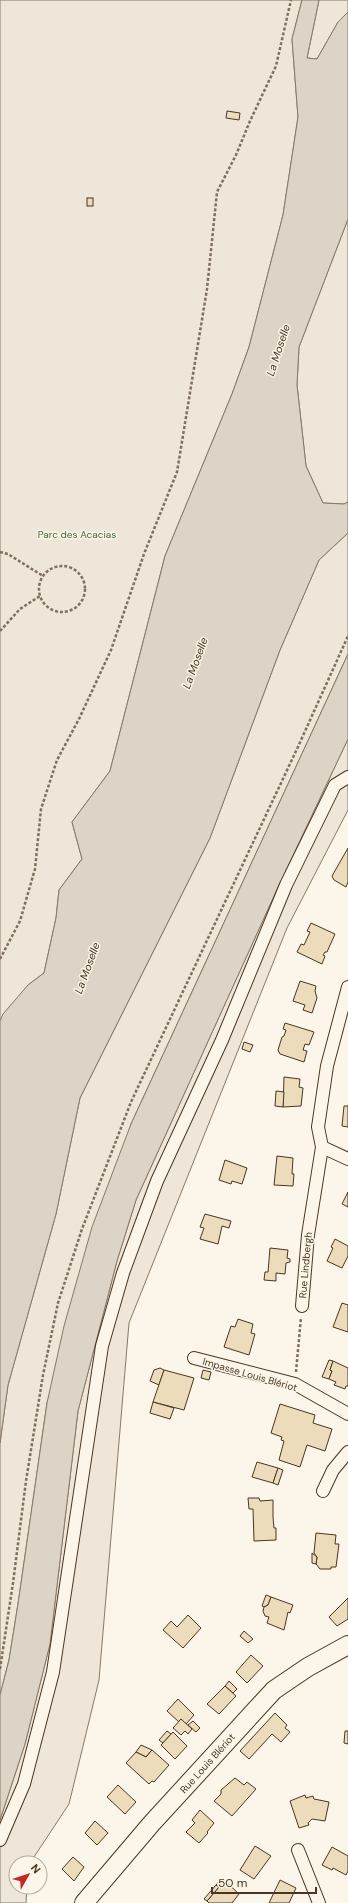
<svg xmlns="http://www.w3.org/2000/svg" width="348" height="1903" font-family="'DM Sans',sans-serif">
<rect width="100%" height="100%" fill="#fbf6e9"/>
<g fill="#ede6d9" stroke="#887966">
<path d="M0,0H302L292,39L298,117L283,215L249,347L232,394L165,556L110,771L72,822L82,859L59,890L56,918L44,973L28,985L0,1021Z"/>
<path d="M319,0H348V12L338,22L317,59L307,58Z"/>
<path d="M348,219V502L344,504L323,503L306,466L297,385L299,347Z"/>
<path d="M348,533V654L131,1124L47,1403L18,1604L9,1660L0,1695V1443L8,1385L56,1214L80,1098L210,838L280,650L319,560Z"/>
<path d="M348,739V810L287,928L129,1323L99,1680L69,1804L30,1863H16V1887H27L26,1903H0V1820L25,1744L50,1644L78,1411L117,1261L136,1200L279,885Z"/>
</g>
<g fill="#dcd4c6" stroke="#887966">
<path d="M302,0H319L307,58L317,59L338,22L348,12V219L299,347L297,385L306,466L323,503L344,504L348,502V533L319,560L280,650L210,838L80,1098L56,1214L8,1385L0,1443V1021L3,1014L28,985L44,973L56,918L59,890L82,859L72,822L110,771L165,556L232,394L249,347L283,215L298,117L292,39Z"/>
<path d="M348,654V739L279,885L136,1200L117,1261L78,1411L50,1644L25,1744L0,1820V1695L9,1660L18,1604L47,1403L64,1326L92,1227L131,1124Z"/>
</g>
<g fill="#ecdcbc" stroke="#4a3520">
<path d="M227,111L240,113L239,120L226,118Z"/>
<rect x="87" y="198" width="6" height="8"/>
<path d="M348,848V882L346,887L334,880L332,876Z"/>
<path d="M311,923L335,934L327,952H325L323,955L325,956L322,964L297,952L301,944L304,945L310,932L307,931Z"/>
<path d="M300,981L316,986L315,991L317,998L312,1013L303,1010L305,1005L293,1001Z"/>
<path d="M285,1023L314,1032L309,1045L305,1044L303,1050L307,1051L304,1062L280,1054L278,1050L282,1037L284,1036L286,1030L283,1029Z"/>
<path d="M244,1042L253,1045L250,1052L242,1049Z"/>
<path d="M284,1077L300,1079L299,1087L303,1088L301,1106L283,1107Z"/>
<path d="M276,1091L284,1092L283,1107L275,1106Z"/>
<path d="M344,1106H348V1127L342,1126Z"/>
<path d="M277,1156L293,1158L292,1174H294L293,1186L274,1185Z"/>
<path d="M225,1160L247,1168L242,1184L232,1181L231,1184L219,1180Z"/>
<path d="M348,1192V1207L342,1204Z"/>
<path d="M205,1214L231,1221L229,1228L222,1226L218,1244L200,1239L204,1228L200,1227Z"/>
<path d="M335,1239L348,1246V1256L342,1268L327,1261L333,1248L331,1247Z"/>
<path d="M270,1248L288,1250L287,1258L290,1259V1262L286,1263L285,1274L276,1273V1281L264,1280L265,1272H268Z"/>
<path d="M342,1303L348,1305V1332L333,1327Z"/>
<path d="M238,1319L253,1324L251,1333L255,1334L249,1355L224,1347L231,1326L235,1327Z"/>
<path d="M329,1360L333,1361L330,1370L332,1371L329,1379L322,1377Z"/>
<path d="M333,1361L348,1368V1386H346L345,1389L334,1385L336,1382L329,1379L332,1371L330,1370Z"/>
<path d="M160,1368L164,1370L159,1385L150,1381L154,1370Z"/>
<path d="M164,1370L194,1378L184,1410L153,1402Z"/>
<path d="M203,1370L211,1372L209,1380L201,1378Z"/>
<path d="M153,1402L174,1408L170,1419L150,1413Z"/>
<path d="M280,1404L315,1415L313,1423L332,1429L325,1451L307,1445L300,1467L279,1460L284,1441L281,1440L282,1437L271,1433Z"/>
<path d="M257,1462L278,1468L273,1483L252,1477Z"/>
<path d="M278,1468L283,1470L278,1485L273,1483Z"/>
<path d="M248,1498H259L260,1501L273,1500V1517L274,1528H276V1540L254,1541L253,1509H249Z"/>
<path d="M316,1533L336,1535L335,1544H339L336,1567H331V1569H320L316,1564L317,1557L314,1553Z"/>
<path d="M312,1553L317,1557L316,1564L312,1563Z"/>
<path d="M266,1595L271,1597L268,1605L264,1607L262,1606Z"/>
<path d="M271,1597L293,1605L290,1613L288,1612L284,1630L267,1623L269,1617L265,1616L263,1611L264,1607L268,1605Z"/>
<path d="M348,1598V1619L337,1626L329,1617Z"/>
<path d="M188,1615L201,1628L183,1648L163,1630L171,1621L177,1627Z"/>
<path d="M244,1631L253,1639L248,1643L240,1636Z"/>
<path d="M251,1655L263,1666L247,1683L236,1672Z"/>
<path d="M229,1681L237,1689L233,1693L225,1686Z"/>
<path d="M225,1686L236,1696L219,1714L207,1704Z"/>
<path d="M178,1699L194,1715L186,1724L181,1719L179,1722L167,1711Z"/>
<path d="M275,1713L287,1725L285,1728L290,1732L281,1742L272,1734L249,1759L240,1751Z"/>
<path d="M181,1719L192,1729L188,1734L185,1731L181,1735L173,1728Z"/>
<path d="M193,1721L200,1728L196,1732L188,1725Z"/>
<path d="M167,1731L171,1734L163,1743L159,1740Z"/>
<path d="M345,1731H348V1744L344,1743Z"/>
<path d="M173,1732L187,1746L175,1759L161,1745Z"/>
<path d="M141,1745L152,1750L146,1757L136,1752Z"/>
<path d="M152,1750L169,1765L154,1782L152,1781L149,1784L126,1763L136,1752L146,1757Z"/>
<path d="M235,1778L244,1785L247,1782L256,1789L232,1816L214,1801L221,1794V1790Z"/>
<path d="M118,1785L136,1802L125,1814L107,1797Z"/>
<path d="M305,1795L306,1798L313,1796L314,1799L329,1802L325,1821L312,1819L308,1823L309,1825L299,1828L290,1801Z"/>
<path d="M200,1810L214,1823L207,1832L208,1833L199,1843L186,1832L195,1823L192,1820Z"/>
<path d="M95,1821L108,1833L97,1845L85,1833Z"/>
<path d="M255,1846L271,1856L254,1879L240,1870Z"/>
<path d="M332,1847L348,1856V1871L346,1875L333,1868L332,1870L322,1865Z"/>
<path d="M73,1857L84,1867L74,1881L62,1869Z"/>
<path d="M222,1878L239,1894L232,1903H209L207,1901L219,1887L216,1885Z"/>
<path d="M280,1880L296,1888L289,1903H269Z"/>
<path d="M216,1885L219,1887L207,1901L204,1899Z"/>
</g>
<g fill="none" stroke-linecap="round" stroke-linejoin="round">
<g stroke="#4a3520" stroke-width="14">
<g id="street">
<path d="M322,1147L348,1159"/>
<path d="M302,1306L308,1235L322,1147L318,1127L327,1066L348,987"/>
<path d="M194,1358L295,1384L348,1414"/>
<path d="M323,1491L333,1470L348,1452"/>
<path d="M0,1840L24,1784L53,1672L102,1346L123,1273L157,1181L222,1040L286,885L335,785L348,777"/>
<path d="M298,1850L319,1903"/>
</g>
</g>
<g stroke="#4a3520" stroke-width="20">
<path id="secondary" d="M84,1903L152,1823L274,1690L308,1667L348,1645"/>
</g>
<g stroke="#7f6f5c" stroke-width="2.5" stroke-dasharray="3 2" stroke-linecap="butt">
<path d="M0,552L8,554L43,576"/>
<circle cx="62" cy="589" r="23"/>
<path d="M0,631L20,609L40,596"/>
<path d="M0,959L20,921L35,869L41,809L57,760L79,719L111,650L144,554L177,472L207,289L217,192L236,155L250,121L276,66L291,0"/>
<path d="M296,1372L301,1317"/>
<path d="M0,1669L13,1583L26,1481L43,1375L58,1303L82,1229L131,1102L297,749L348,636"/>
</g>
<use href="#street" stroke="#fbf6e9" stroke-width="12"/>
<use href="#secondary" stroke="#fbf6e9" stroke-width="18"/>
</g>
<g text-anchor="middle" stroke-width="3" stroke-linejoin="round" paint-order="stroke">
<g font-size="10" fill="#436837" stroke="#fbf6e9">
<text x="77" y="538">Parc des Acacias</text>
</g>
<g font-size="10" fill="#4a3520" stroke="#fbf6e9">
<text transform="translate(305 1265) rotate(-85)" y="4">Rue Lindbergh</text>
<text transform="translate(250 1374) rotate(16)" y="4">Impasse Louis Blériot</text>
<text transform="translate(207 1763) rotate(-48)" y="4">Rue Louis Blériot</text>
</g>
<g font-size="11" font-style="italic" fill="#4a3520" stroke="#fbf6e9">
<text transform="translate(278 350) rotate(-72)" y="4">La Moselle</text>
<text transform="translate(195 663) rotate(-70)" y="4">La Moselle</text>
<text transform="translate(87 968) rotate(-70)" y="4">La Moselle</text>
</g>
</g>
<g transform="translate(28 1875) rotate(51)"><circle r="19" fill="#fbf6e9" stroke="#b4a999"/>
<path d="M0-3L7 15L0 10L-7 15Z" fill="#c62828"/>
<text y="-6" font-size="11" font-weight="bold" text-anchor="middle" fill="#4a3520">N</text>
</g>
<path d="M212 1887v6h104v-6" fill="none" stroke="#4a3520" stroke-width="2"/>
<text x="218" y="1887" font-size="12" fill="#4a3520" stroke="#fbf6e9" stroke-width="3" paint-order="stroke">50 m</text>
</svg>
